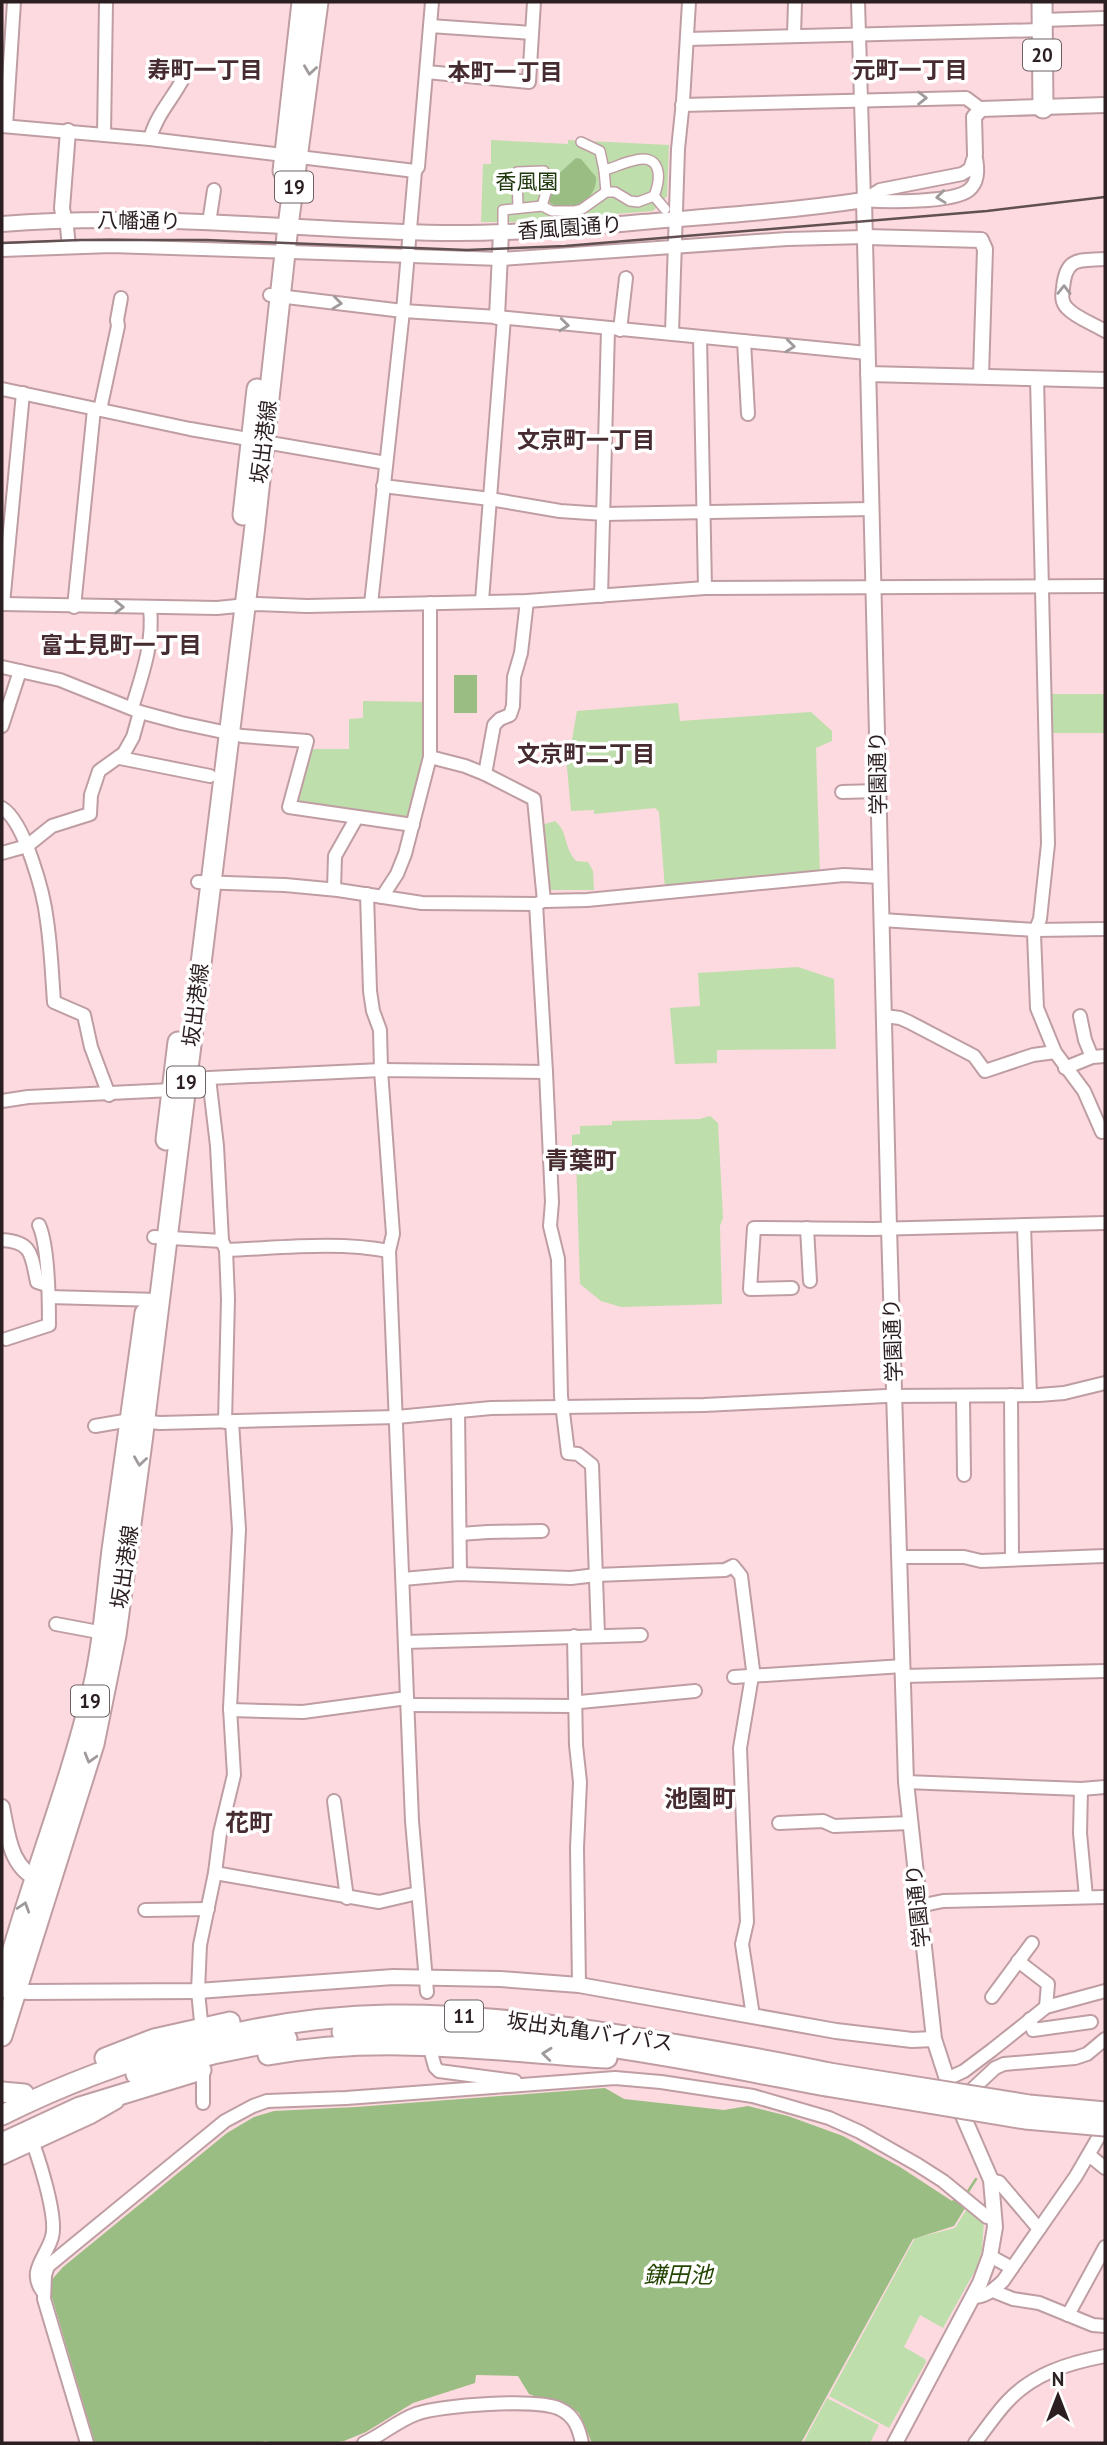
<svg xmlns="http://www.w3.org/2000/svg" width="1107" height="2445" font-family="'PT Sans','Noto Sans JP',sans-serif">
<rect width="100%" height="100%" fill="#fddadf"/>
<g fill="#bedeab">
<path d="M491,140L568,144V140L669,145L667,196L653,211L515,222H481L483,164H491Z"/>
<rect x="1047" y="694" width="58" height="39"/>
<path d="M363,701L427,702V757L411,820L295,805L307,749H349V719L363,718Z"/>
<path d="M678,703L680,721L811,712L832,731V741L816,748L820,875L665,889L659,812L655,808L594,814V810L571,811L566,756L570,751L577,711Z"/>
<path d="M555,821C569,833 562,844 576,861L588,862L593,871L594,890H548L542,825Z"/>
<path d="M798,967L834,979L836,1049L717,1050V1063L675,1064L670,1008L700,1006L698,973Z"/>
<path d="M710,1116L718,1123L723,1218L720,1226L722,1304L621,1307L601,1301L580,1284L576,1157L572,1155V1135L580,1134V1126L612,1125V1121L700,1119Z"/>
<path d="M968,2207L984,2220L982,2250L976,2269L943,2328L920,2315L904,2347L925,2359L926,2362L889,2428L829,2396L915,2238L955,2228Z"/>
<path d="M827,2398L879,2425L870,2443H803Z"/>
</g>
<g fill="#99bd82">
<path d="M576,158L581,159L596,177C598,201 567,215 549,202L550,194L554,191L553,179Z"/>
<rect x="454" y="675" width="23" height="38"/>
<path d="M605,2088L624,2099L633,2100L724,2110L748,2106L788,2116L843,2136L900,2167L952,2201L956,2197L967,2205L954,2226L913,2239L801,2443H592L579,2413L561,2401L542,2399L529,2394L518,2376L476,2375L475,2383L413,2403L366,2432L344,2441L331,2443H268L267,2441L256,2443H95L48,2284L63,2267L227,2133L254,2117L274,2111L356,2107Z"/>
</g>
<g fill="none" stroke-linecap="round" stroke-linejoin="round">
<g stroke="#99bd82" stroke-width="2.5">
<path d="M967,2193L976,2179"/>
<path d="M993,2429L1006,2412"/>
</g>
<g stroke="#bf9ea3" stroke-width="12">
<g id="pedestrian">
<path d="M581,142L600,151L604,170"/>
<path d="M606,192L604,170C614,168 622,163 632,161C661,152 662,176 654,196"/>
<path d="M518,208L517,172L544,171L549,182L542,206"/>
<path d="M503,224V210L542,206L552,211H574L582,209L606,192H615L630,201L638,202L654,196L665,209"/>
</g>
</g>
<g stroke="#bf9ea3" stroke-width="16">
<g id="minor">
<path d="M858,2L864,200"/>
<path d="M1042,20L1105,18"/>
<path d="M430,26L532,33"/>
<path d="M794,35L795,2"/>
<path d="M687,39L1042,30"/>
<path d="M427,72L529,82L534,2"/>
<path d="M682,105L966,98L981,109"/>
<path d="M2,126L150,139L415,171"/>
<path d="M6,126L14,2"/>
<path d="M104,135L106,2"/>
<path d="M150,139C157,111 179,93 189,66"/>
<path d="M864,200C885,202 953,203 969,190C980,181 978,166 975,154"/>
<path d="M864,200L880,190L962,174L970,169L974,157"/>
<path d="M64,220L67,227L69,247"/>
<path d="M209,223L214,190"/>
<path d="M2,250L111,246L501,259L787,239L866,237"/>
<path d="M1105,259C1079,261 1066,256 1063,288C1062,295 1061,302 1067,308C1076,318 1094,324 1105,331"/>
<path d="M270,295L403,311L497,317L867,353"/>
<path d="M620,330L626,278"/>
<path d="M672,333L678,149L683,101L689,2"/>
<path d="M700,337L705,588"/>
<path d="M744,341L748,414"/>
<path d="M1037,378L1048,844L1040,919L1034,934L1037,1008L1055,1052L1084,1091L1102,1132"/>
<path d="M2,389L190,429L386,463"/>
<path d="M100,410L118,326L117,320L121,298"/>
<path d="M383,486L490,499L560,511L604,514L871,509"/>
<path d="M601,596L608,329"/>
<path d="M482,601L504,318"/>
<path d="M2,604L217,608L257,604L307,606L527,601L705,588L1105,586"/>
<path d="M3,604L23,393"/>
<path d="M371,604L403,311L415,171L418,167L432,2"/>
<path d="M74,607L94,409"/>
<path d="M2,667L60,680L140,712L181,723L242,736L307,741L289,807L413,825"/>
<path d="M132,708C142,675 154,643 150,608"/>
<path d="M2,726L20,671"/>
<path d="M430,757L465,766L485,774L534,799L544,901"/>
<path d="M120,758L210,776"/>
<path d="M485,774L494,725L500,719L510,715L513,706L514,677L521,653L527,601"/>
<path d="M842,792L878,791"/>
<path d="M2,808C25,822 44,894 47,921C51,948 52,975 54,1002L84,1015L91,1047L109,1095"/>
<path d="M2,853L27,846L52,826L90,814L91,795L99,771L124,753L133,737L140,712"/>
<path d="M198,882L285,885L338,890L422,903L536,904L544,901L587,900L844,875L881,877"/>
<path d="M334,889L335,856L357,817"/>
<path d="M367,894L370,991L373,1011L380,1030L381,1070L393,1234L389,1251L412,1821L427,1992"/>
<path d="M382,897L397,874L405,854L430,757V603"/>
<path d="M882,920L1035,930L1105,929"/>
<path d="M885,1016L900,1018L909,1022L974,1056L985,1071L1033,1055L1055,1052"/>
<path d="M1080,1016L1085,1040L1092,1057"/>
<path d="M1065,1068L1092,1057L1105,1056"/>
<path d="M546,1072L552,1202L550,1226L558,1259L561,1396L568,1453L578,1454L592,1465L598,1635"/>
<path d="M209,1078L217,1146L222,1241L226,1250L228,1299L225,1422"/>
<path d="M2,1101L28,1097L172,1090L187,1082L209,1078L381,1070L546,1072L536,904"/>
<path d="M1024,1226L1030,1395"/>
<path d="M807,1228L810,1281"/>
<path d="M154,1237L222,1241"/>
<path d="M2,1240C33,1242 31,1255 37,1282L47,1285"/>
<path d="M226,1250C279,1248 337,1241 389,1251"/>
<path d="M792,1288L750,1289L754,1228L873,1229L1105,1223"/>
<path d="M49,1297L159,1300"/>
<path d="M6,1339L49,1325C49,1301 48,1245 39,1225"/>
<path d="M1011,1395L1012,1559"/>
<path d="M963,1396L964,1475"/>
<path d="M458,1411L460,1574"/>
<path d="M95,1426L130,1420L160,1423L397,1417L491,1408L704,1405L886,1396L1039,1395L1064,1393L1105,1383"/>
<path d="M460,1534L488,1532L542,1531"/>
<path d="M900,1557H964L981,1561L1105,1556"/>
<path d="M403,1579L459,1574L571,1578L596,1575L725,1570L733,1566L741,1576L753,1670L740,1748L747,1922L742,1944L753,2016"/>
<path d="M56,1624L109,1634"/>
<path d="M574,1636L576,1745L580,1782L577,1848L579,1985"/>
<path d="M405,1642L641,1635"/>
<path d="M903,1676L1105,1671"/>
<path d="M734,1677L903,1666"/>
<path d="M408,1705L572,1706L580,1702L695,1691"/>
<path d="M230,1710L303,1712L407,1698"/>
<path d="M906,1782L1081,1789L1105,1787"/>
<path d="M1081,1789L1080,1833L1086,1897"/>
<path d="M334,1801L347,1898"/>
<path d="M779,1823L823,1821L834,1826L910,1823"/>
<path d="M215,1873L379,1902L418,1893"/>
<path d="M919,1906L943,1901L1105,1897"/>
<path d="M145,1910L208,1909"/>
<path d="M1018,1961L1048,1984L1046,2007"/>
<path d="M992,1997L1032,1943"/>
<path d="M1030,2019L1033,2030L1091,2022"/>
<path d="M202,2032L198,1991L200,1945L215,1873L220,1833L234,1775L230,1708L239,1529L232,1422"/>
<path d="M432,2056L435,2067L439,2071L515,2081"/>
<path d="M203,2064V2103"/>
<path d="M947,2079L964,2071L992,2050L1046,2007L1105,1991"/>
<path d="M964,2097L995,2068L1004,2064L1075,2058L1087,2054L1105,2039"/>
<path d="M28,2131C37,2152 58,2216 52,2237C46,2258 27,2271 43,2292"/>
<path d="M1089,2155L1105,2168"/>
<path d="M2,2158L91,2117L117,2102"/>
<path d="M991,2180L999,2182L1039,2229"/>
<path d="M990,2256L1012,2268"/>
<path d="M993,2291L1013,2299L1039,2303L1093,2325L1105,2326"/>
<path d="M973,2297C986,2297 993,2290 1003,2281L1076,2176L1105,2126"/>
<path d="M1068,2315L1105,2247"/>
<path d="M87,2443L44,2299L45,2275L48,2266L225,2121L253,2106L267,2101L346,2098L615,2078L661,2082L753,2096L829,2118L860,2132L918,2165L943,2181L987,2217L995,2219"/>
<path d="M364,2443C382,2435 397,2421 416,2414C440,2405 538,2398 560,2409C575,2416 579,2429 582,2443"/>
<path d="M975,2443C985,2430 995,2415 1006,2403C1032,2374 1068,2363 1105,2356"/>
</g>
</g>
<g stroke="#bf9ea3" stroke-width="18">
<g id="tertiary">
<path d="M975,154L974,117L981,109L1105,105"/>
<path d="M64,220L62,208L68,131"/>
<path d="M2,224C148,212 295,230 441,233C509,234 575,228 642,222C716,216 791,211 864,200L889,1228L906,1782L934,2039L947,2079L991,2180L995,2227L990,2256L980,2283L895,2443"/>
<path d="M866,237L981,240L985,249L981,376"/>
<path d="M497,317L501,233"/>
<path d="M868,374L1105,380"/>
<path d="M2,1807C8,1836 10,1870 42,1881"/>
<path d="M10,1989L28,1992L198,1991L393,1977L500,1979L579,1985L836,2031L912,2040L934,2039"/>
</g>
</g>
<g stroke="#bf9ea3" stroke-width="23">
<g id="primary">
<path d="M1042,2L1043,108"/>
<path d="M283,171L302,2"/>
<path d="M243,515L257,389"/>
<path d="M166,1140L178,1042"/>
<path d="M2,1988C28,1888 68,1793 92,1692C103,1646 106,1598 112,1550C123,1471 134,1392 145,1313"/>
<path d="M2,2036L94,1744L116,1635L142,1442L254,534L288,226L318,2"/>
<path d="M2,2092L24,2094"/>
</g>
</g>
<g stroke="#bf9ea3" stroke-width="23">
<g id="trunk">
<path d="M342,2032C505,2020 666,2056 826,2086"/>
<path d="M268,2055C385,2034 490,2051 607,2058"/>
<path d="M105,2058L154,2039L230,2022"/>
<path d="M136,2074L213,2054L287,2039"/>
<path d="M2,2115C118,2057 258,2017 389,2015C483,2014 575,2027 667,2043C721,2052 775,2061 829,2073"/>
<path d="M2,2143L80,2107L201,2070"/>
</g>
</g>
<use href="#pedestrian" stroke="#fff" stroke-width="9"/>
<use href="#minor" stroke="#fff" stroke-width="12"/>
<use href="#tertiary" stroke="#fff" stroke-width="14"/>
<use href="#primary" stroke="#fff" stroke-width="19"/>
<use href="#trunk" stroke="#fff" stroke-width="19"/>
<path stroke="#615052" stroke-width="2.5" d="M2,243L80,240H206L467,250L565,246L987,211L1105,197"/>
<g stroke="#bf9ea3" stroke-width="23" stroke-linecap="butt">
<g id="trunk-bridge">
<path d="M829,2073L1029,2105L1105,2112"/>
<path d="M826,2086L1025,2119L1105,2126"/>
</g>
</g>
<use href="#trunk-bridge" stroke="#fff" stroke-width="19"/>
</g>
<defs><path id="oneway-chevron" d="M-2-3.5L2.5 0L-2 3.5" fill="none" stroke-width="1.6" stroke-linecap="round" stroke-linejoin="round" transform="scale(1.75)"/></defs>
<g stroke="#a09a9b">
<use href="#oneway-chevron" transform="translate(310 70) rotate(98)"/>
<use href="#oneway-chevron" transform="translate(922 98) rotate(-1)"/>
<use href="#oneway-chevron" transform="translate(941 197) rotate(173)"/>
<use href="#oneway-chevron" transform="translate(1064 290) rotate(-89)"/>
<use href="#oneway-chevron" transform="translate(337 303) rotate(7)"/>
<use href="#oneway-chevron" transform="translate(564 325) rotate(6)"/>
<use href="#oneway-chevron" transform="translate(790 346) rotate(6)"/>
<use href="#oneway-chevron" transform="translate(119 607) rotate(1)"/>
<use href="#oneway-chevron" transform="translate(140 1461) rotate(98)"/>
<use href="#oneway-chevron" transform="translate(90 1758) rotate(106)"/>
<use href="#oneway-chevron" transform="translate(24 1907) rotate(-72)"/>
<use href="#oneway-chevron" transform="translate(547 2054) rotate(-174)"/>
</g>
<g text-anchor="middle" stroke-width="7" stroke-linejoin="round" paint-order="stroke">
<g fill="#fff" stroke="#6b6264" stroke-width="2">
<rect x="1023" y="39.5" width="38" height="31" rx="5"/>
<rect x="275" y="171.5" width="38" height="31" rx="5"/>
<rect x="167" y="1066.5" width="38" height="31" rx="5"/>
<rect x="71" y="1685.5" width="38" height="31" rx="5"/>
<rect x="445" y="2000.5" width="38" height="31" rx="5"/>
</g>
<g font-size="19" font-weight="bold" fill="#2b1f21">
<text x="1042" y="62">20</text>
<text x="294" y="194">19</text>
<text x="186" y="1089">19</text>
<text x="90" y="1708">19</text>
<text x="464" y="2023">11</text>
</g>
<g font-size="21" fill="#20380e" stroke="#fff">
<text x="527" y="189">香風園</text>
</g>
<g font-size="21" fill="#2b1f21" stroke="#fff">
<text transform="translate(139 221) rotate(1)" y="7">八幡通り</text>
<text transform="translate(570 228) rotate(-4)" y="7">香風園通り</text>
<text transform="translate(264 442) rotate(-83)" y="7">坂出港線</text>
<text transform="translate(878 773) rotate(-91)" y="7">学園通り</text>
<text transform="translate(196 1005) rotate(-83)" y="7">坂出港線</text>
<text transform="translate(893 1340) rotate(-92)" y="7">学園通り</text>
<text transform="translate(125 1567) rotate(-82)" y="7">坂出港線</text>
<text transform="translate(918 1906) rotate(-96)" y="7">学園通り</text>
<text transform="translate(590 2032) rotate(8)" y="7">坂出丸亀バイパス</text>
</g>
<g font-size="23" font-weight="bold" fill="#462c31" stroke="#fff">
<text x="205" y="78">寿町一丁目</text>
<text x="910" y="78">元町一丁目</text>
<text x="505" y="80">本町一丁目</text>
<text x="586" y="448">文京町一丁目</text>
<text x="121" y="653">富士見町一丁目</text>
<text x="586" y="762">文京町二丁目</text>
</g>
<g font-size="23" font-style="italic" fill="#254605" stroke="#fff">
<text x="678" y="2283">鎌田池</text>
</g>
<g font-size="24" font-weight="bold" fill="#462c31" stroke="#fff">
<text x="581" y="1169">青葉町</text>
<text x="700" y="1807">池園町</text>
<text x="249" y="1831">花町</text>
</g>
</g>
<rect width="1107" height="2445" fill="none" stroke="#2b1f21" stroke-width="7"/>
<g transform="translate(1058 2396)" stroke="#ffffff" stroke-width="5" paint-order="stroke">
<path d="M0-5L12 26L0 18L-12 26Z" fill="#2b1f21"/>
<text y="-10" font-size="19" font-weight="bold" text-anchor="middle" fill="#2b1f21">N</text>
</g>
</svg>
